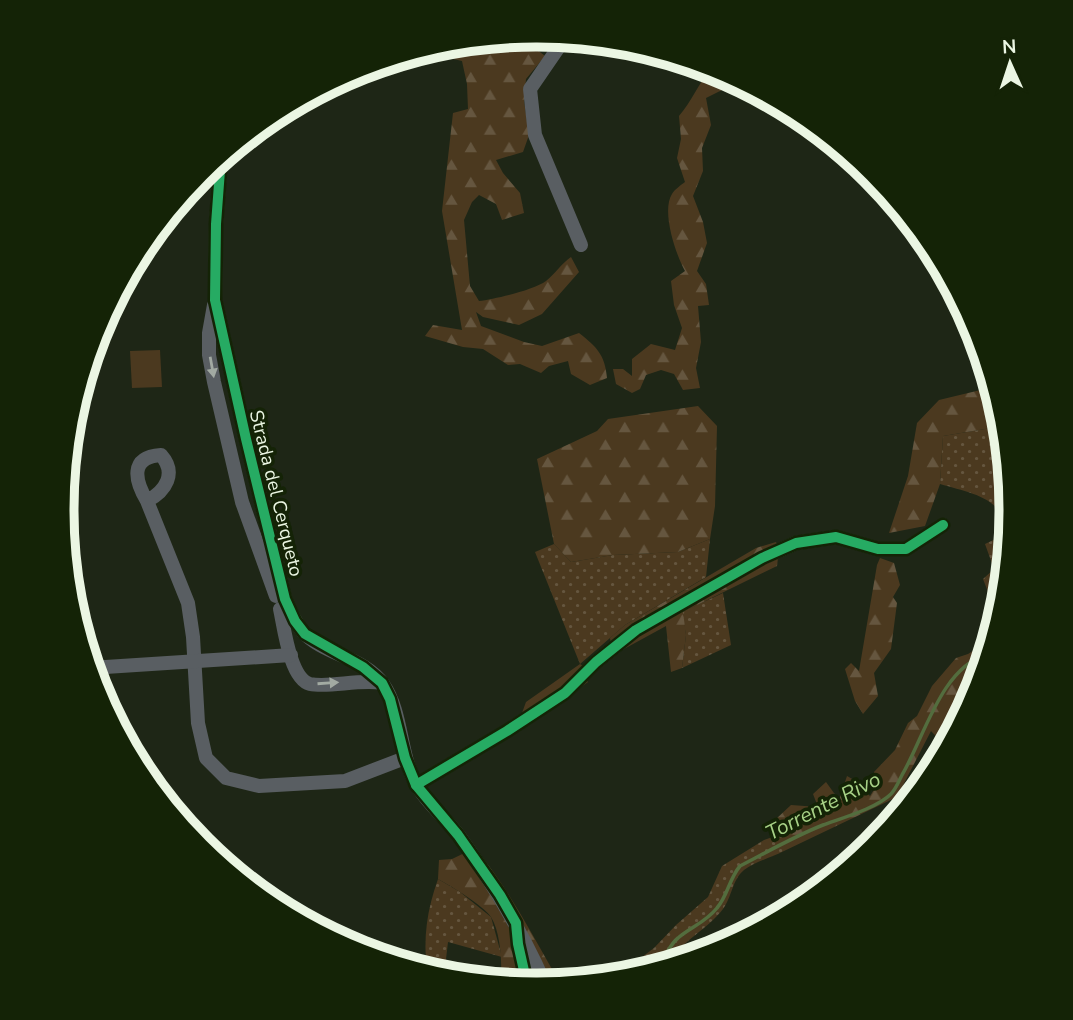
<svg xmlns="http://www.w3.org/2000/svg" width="1073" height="1020" font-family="'Nunito Sans',sans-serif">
<defs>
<pattern id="grass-dots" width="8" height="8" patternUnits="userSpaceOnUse" patternTransform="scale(1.75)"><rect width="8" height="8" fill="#4b391f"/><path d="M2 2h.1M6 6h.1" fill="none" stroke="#65563f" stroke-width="1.8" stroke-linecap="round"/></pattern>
<pattern id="forest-firs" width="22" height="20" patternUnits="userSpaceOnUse" patternTransform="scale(1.75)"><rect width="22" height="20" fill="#4b391f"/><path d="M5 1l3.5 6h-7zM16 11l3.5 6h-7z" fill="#65563f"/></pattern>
</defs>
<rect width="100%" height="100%" fill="#1e2616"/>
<g fill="url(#grass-dots)">
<path d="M1003,426L1011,510L1002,603L995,610L983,579L994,569L985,544L1008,533C1004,497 970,493 940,484L943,436Z"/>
<path d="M710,539L706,577L625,625L580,664L535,552L554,544L571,562L613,555L678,552Z"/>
<path d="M723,593L731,645L682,668L686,635L682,612Z"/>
<path d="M784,833V851C772,857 755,862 744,870C732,880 732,897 723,909C706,931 684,938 670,963L629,976L556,983L557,978L634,963L654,948L676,925L708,897L722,866L764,840Z"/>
<path d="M438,879L460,892L491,917L502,957L448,942L444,976L427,971C423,937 427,910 438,879Z"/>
</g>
<g fill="url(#forest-firs)">
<path d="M521,37L545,56L526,79L524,101L529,135L523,152L496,160L503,173L520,193L524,213L502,220L496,204L479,195L472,202L464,220L470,286L479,301C495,299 534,290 546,281C555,274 561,264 571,257L579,272L542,314L519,325L483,317L476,312L481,326L524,342L542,346L579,333C597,347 605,355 607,378L590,385L571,374L568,361L549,366L541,373L520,364L508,365L483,349L463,347L425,336L433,325L462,330L442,211L453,113L468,109L467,84L462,61L445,57V44Z"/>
<path d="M711,69L728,76L722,90L706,98L711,125L702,148L703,171L693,196L703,222L707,243L697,271L706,284L709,305L698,306L701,342L696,368L700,388L683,390L674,374L661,370L646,375L640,389L632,393L616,384L613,369H623L632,376V359L651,344L675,350L682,328L674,305L671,281L685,271C676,255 661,211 672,194C674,190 681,185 685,182L677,158L681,139L679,116C692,101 698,84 711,69Z"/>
<path d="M993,387L1003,426L943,436L940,484L925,526L889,533L908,476L917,423L939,400Z"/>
<path d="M698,406L717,426L715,506L710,539L678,552L613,555L571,562L554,544L537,459L597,431L608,419Z"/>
<path d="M776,542L779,550L777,566L683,612L686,635L682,668L671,672L666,626L613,655L610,638L625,625L756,548Z"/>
<path d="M880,558L894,563L900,585L893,597L897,603L891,649L874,673L878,696L863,714L855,701L845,669L851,663L859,671L877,565Z"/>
<path d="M1001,606L975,692L946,747L931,731L897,797L784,851V833L776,819L791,805L818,807L813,794L826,782L839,800L847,776L854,780L870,796L877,785L874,772L895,750L908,723L917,716L932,686L956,658L968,654L988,641V614Z"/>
<path d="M580,664L592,672L585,678L588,682L533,720L522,713L526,702Z"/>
<path d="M475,848C508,888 531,932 557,978L556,983L536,985L501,981C502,964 501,933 491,917C484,906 451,886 438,879L439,860L452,859Z"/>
</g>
<path fill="#4b391f" d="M160,350L162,387L132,388L130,351Z"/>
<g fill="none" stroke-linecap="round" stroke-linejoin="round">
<g stroke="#536d3e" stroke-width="3.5">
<path d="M670,951L681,960"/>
<path d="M655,968C666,958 669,945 678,938C691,927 706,922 717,908C728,895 729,879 740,866C767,852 795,836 823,825C842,818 877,808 891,794C896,789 899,781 902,775C924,738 941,668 986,655"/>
</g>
<g stroke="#595e62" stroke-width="14">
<path d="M565,38L530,89L535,135L581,245"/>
<path d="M221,157L216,224L215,300L246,439L285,599C290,611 295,622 303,632C324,655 364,657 383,684C403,713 399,753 416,784C427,804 447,819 460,837C494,885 521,930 545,984"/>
<path d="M214,305L209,333V355L214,382L242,502L276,596"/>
<path d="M147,501C166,491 177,473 161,455C129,457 135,481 147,501L188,603L193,637L198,723L206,758L226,778L259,786L345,781L405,758"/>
<path d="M280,609C284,627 290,679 310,684C329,688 359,679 382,683"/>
<path d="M90,668L291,655"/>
<path d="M416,785L507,731L565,693L596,662L636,630L762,558L796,543L836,537L878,549H906L943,525"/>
<path d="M518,938L527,984"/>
</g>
<g stroke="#142306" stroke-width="15">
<g id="cycleway">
<path d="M221,157L216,224L215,300L246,439L285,599L295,621L305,634L363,667L382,683L390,699L405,758L416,785L458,835L500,895L516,923L518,944L527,984"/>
<path d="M416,785L507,731L565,693L596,662L636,630L762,558L796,543L836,537L878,549H906L943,525"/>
</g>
</g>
<use href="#cycleway" stroke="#26ab63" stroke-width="10"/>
</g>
<defs><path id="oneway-solid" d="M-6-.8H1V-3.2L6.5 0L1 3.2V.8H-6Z" transform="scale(1.75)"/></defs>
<g fill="#a2aaa2">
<use href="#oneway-solid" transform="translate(212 367) rotate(80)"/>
<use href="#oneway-solid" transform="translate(328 683) rotate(-4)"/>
</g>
<g text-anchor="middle" stroke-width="7" stroke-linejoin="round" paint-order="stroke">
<g font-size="19" fill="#ebf6e3" stroke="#142306">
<text transform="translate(277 493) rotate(76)" y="7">Strada del Cerqueto</text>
</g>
<g font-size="21" font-style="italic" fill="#a7d186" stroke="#142306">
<text transform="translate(823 806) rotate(-27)" y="7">Torrente Rivo</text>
</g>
</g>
<path d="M0 0H1073V1020H0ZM536 47H537A462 462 0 0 1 999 509V511A462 462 0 0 1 537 973H536A462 462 0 0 1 74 511V509A462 462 0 0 1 536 47Z" fill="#142306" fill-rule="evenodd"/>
<path fill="none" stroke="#ebf6e3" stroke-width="9" d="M536 47H537A462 462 0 0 1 999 509V511A462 462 0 0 1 537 973H536A462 462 0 0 1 74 511V509A462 462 0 0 1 536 47Z"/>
<g transform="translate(1010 63) rotate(357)" stroke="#142306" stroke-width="5" paint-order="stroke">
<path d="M0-5L12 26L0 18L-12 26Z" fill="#ebf6e3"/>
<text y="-10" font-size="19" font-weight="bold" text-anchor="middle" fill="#ebf6e3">N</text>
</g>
</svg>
